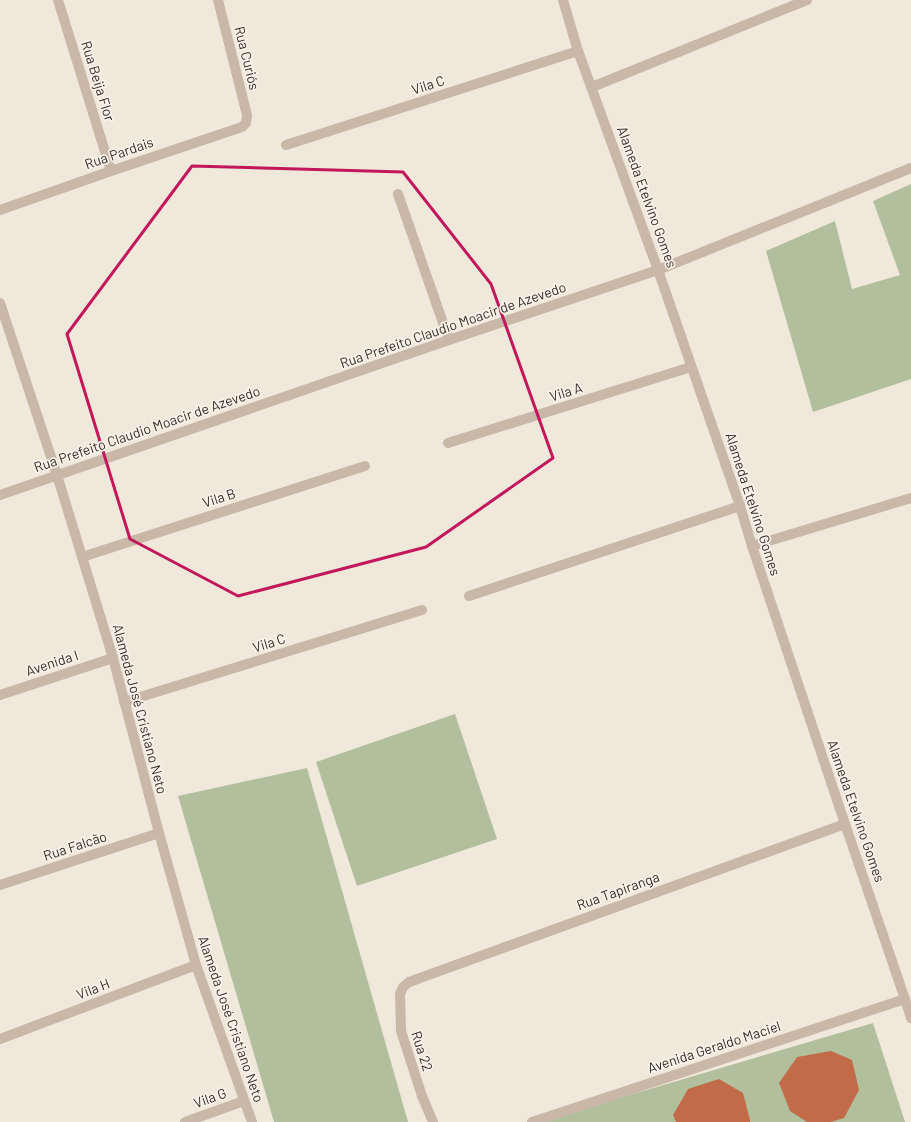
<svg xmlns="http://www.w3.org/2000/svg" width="911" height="1122" font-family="Barlow,sans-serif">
<rect width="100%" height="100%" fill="#f1e8dc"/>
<g fill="#b2bf9c">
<path d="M911,184V379L813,412L766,251L835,221L852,289L900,275L873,201Z"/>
<path d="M455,714L497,839L357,886L316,762Z"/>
<path d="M307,768L408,1122H274L178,796Z"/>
<path d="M873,1023L905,1122H538Z"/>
</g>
<g fill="#c26b49">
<path d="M831,1051L852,1060L859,1090L844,1118L831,1122H807L790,1111L779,1083L797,1057Z"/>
<path d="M719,1079L743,1093L750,1120V1122H676L673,1115L688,1089Z"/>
</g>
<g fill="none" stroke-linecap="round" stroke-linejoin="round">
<g stroke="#c9b8a8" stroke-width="10">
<path d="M58,0L111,171"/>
<path d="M592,87L807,0"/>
<path d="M286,145L578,51"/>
<path d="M398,194L449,340"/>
<path d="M0,210L111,171L242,127L246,123L247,115L218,0"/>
<path d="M0,303L57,475L113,658L159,833L196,965L252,1122"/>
<path d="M448,443L691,367"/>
<path d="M0,495L449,340L658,270L911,168"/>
<path d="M752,546L911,498"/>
<path d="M82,557L365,466"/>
<path d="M469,596L740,506"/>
<path d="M0,695L113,658"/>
<path d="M124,702L422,610"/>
<path d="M0,885L159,833"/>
<path d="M0,1039L196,965"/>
<path d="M185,1122L244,1101"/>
<path d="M433,1122L422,1096L401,1031L400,994L403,987L409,982L845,824"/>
<path d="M532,1122L905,999"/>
</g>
<path stroke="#c9b8a8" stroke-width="10" d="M563,0L578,51L658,270L740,506L752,546L845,824L905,999L911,1018"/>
</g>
<path fill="none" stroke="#c2185b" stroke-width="3" stroke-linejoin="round" d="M192,166L403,172L491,284L553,458L426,547L238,596L130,539L67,334Z"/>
<g text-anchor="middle" stroke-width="3.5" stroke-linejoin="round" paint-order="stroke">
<g font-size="14" fill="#362d28" stroke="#f9f2e8">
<text transform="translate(247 58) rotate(76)" y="5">Rua Curiós</text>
<text transform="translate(98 81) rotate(73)" y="5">Rua Beija Flor</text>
<text transform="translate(428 85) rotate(-18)" y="5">Vila C</text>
<text transform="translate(119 153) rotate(-19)" y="5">Rua Pardais</text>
<text transform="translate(647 197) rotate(70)" y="5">Alameda Etelvino Gomes</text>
<text transform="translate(453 325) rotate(-19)" y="5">Rua Prefeito Claudio Moacir de Azevedo</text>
<text transform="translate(566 392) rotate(-17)" y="5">Vila A</text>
<text transform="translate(147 429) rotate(-19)" y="5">Rua Prefeito Claudio Moacir de Azevedo</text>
<text transform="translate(219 498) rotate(-18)" y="5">Vila B</text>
<text transform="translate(753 504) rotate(72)" y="5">Alameda Etelvino Gomes</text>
<text transform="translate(269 643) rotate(-17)" y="5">Vila C</text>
<text transform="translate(52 663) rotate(-18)" y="5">Avenida I</text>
<text transform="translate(140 709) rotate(75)" y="5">Alameda José Cristiano Neto</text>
<text transform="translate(856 811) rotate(71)" y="5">Alameda Etelvino Gomes</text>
<text transform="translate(75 846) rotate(-18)" y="5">Rua Falcão</text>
<text transform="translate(618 891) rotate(-20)" y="5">Rua Tapiranga</text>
<text transform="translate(93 989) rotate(-21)" y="5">Vila H</text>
<text transform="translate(231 1019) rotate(71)" y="5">Alameda José Cristiano Neto</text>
<text transform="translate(714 1047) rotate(-18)" y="5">Avenida Geraldo Maciel</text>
<text transform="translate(422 1051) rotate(72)" y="5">Rua 22</text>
<text transform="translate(210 1098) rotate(-20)" y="5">Vila G</text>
</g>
</g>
</svg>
